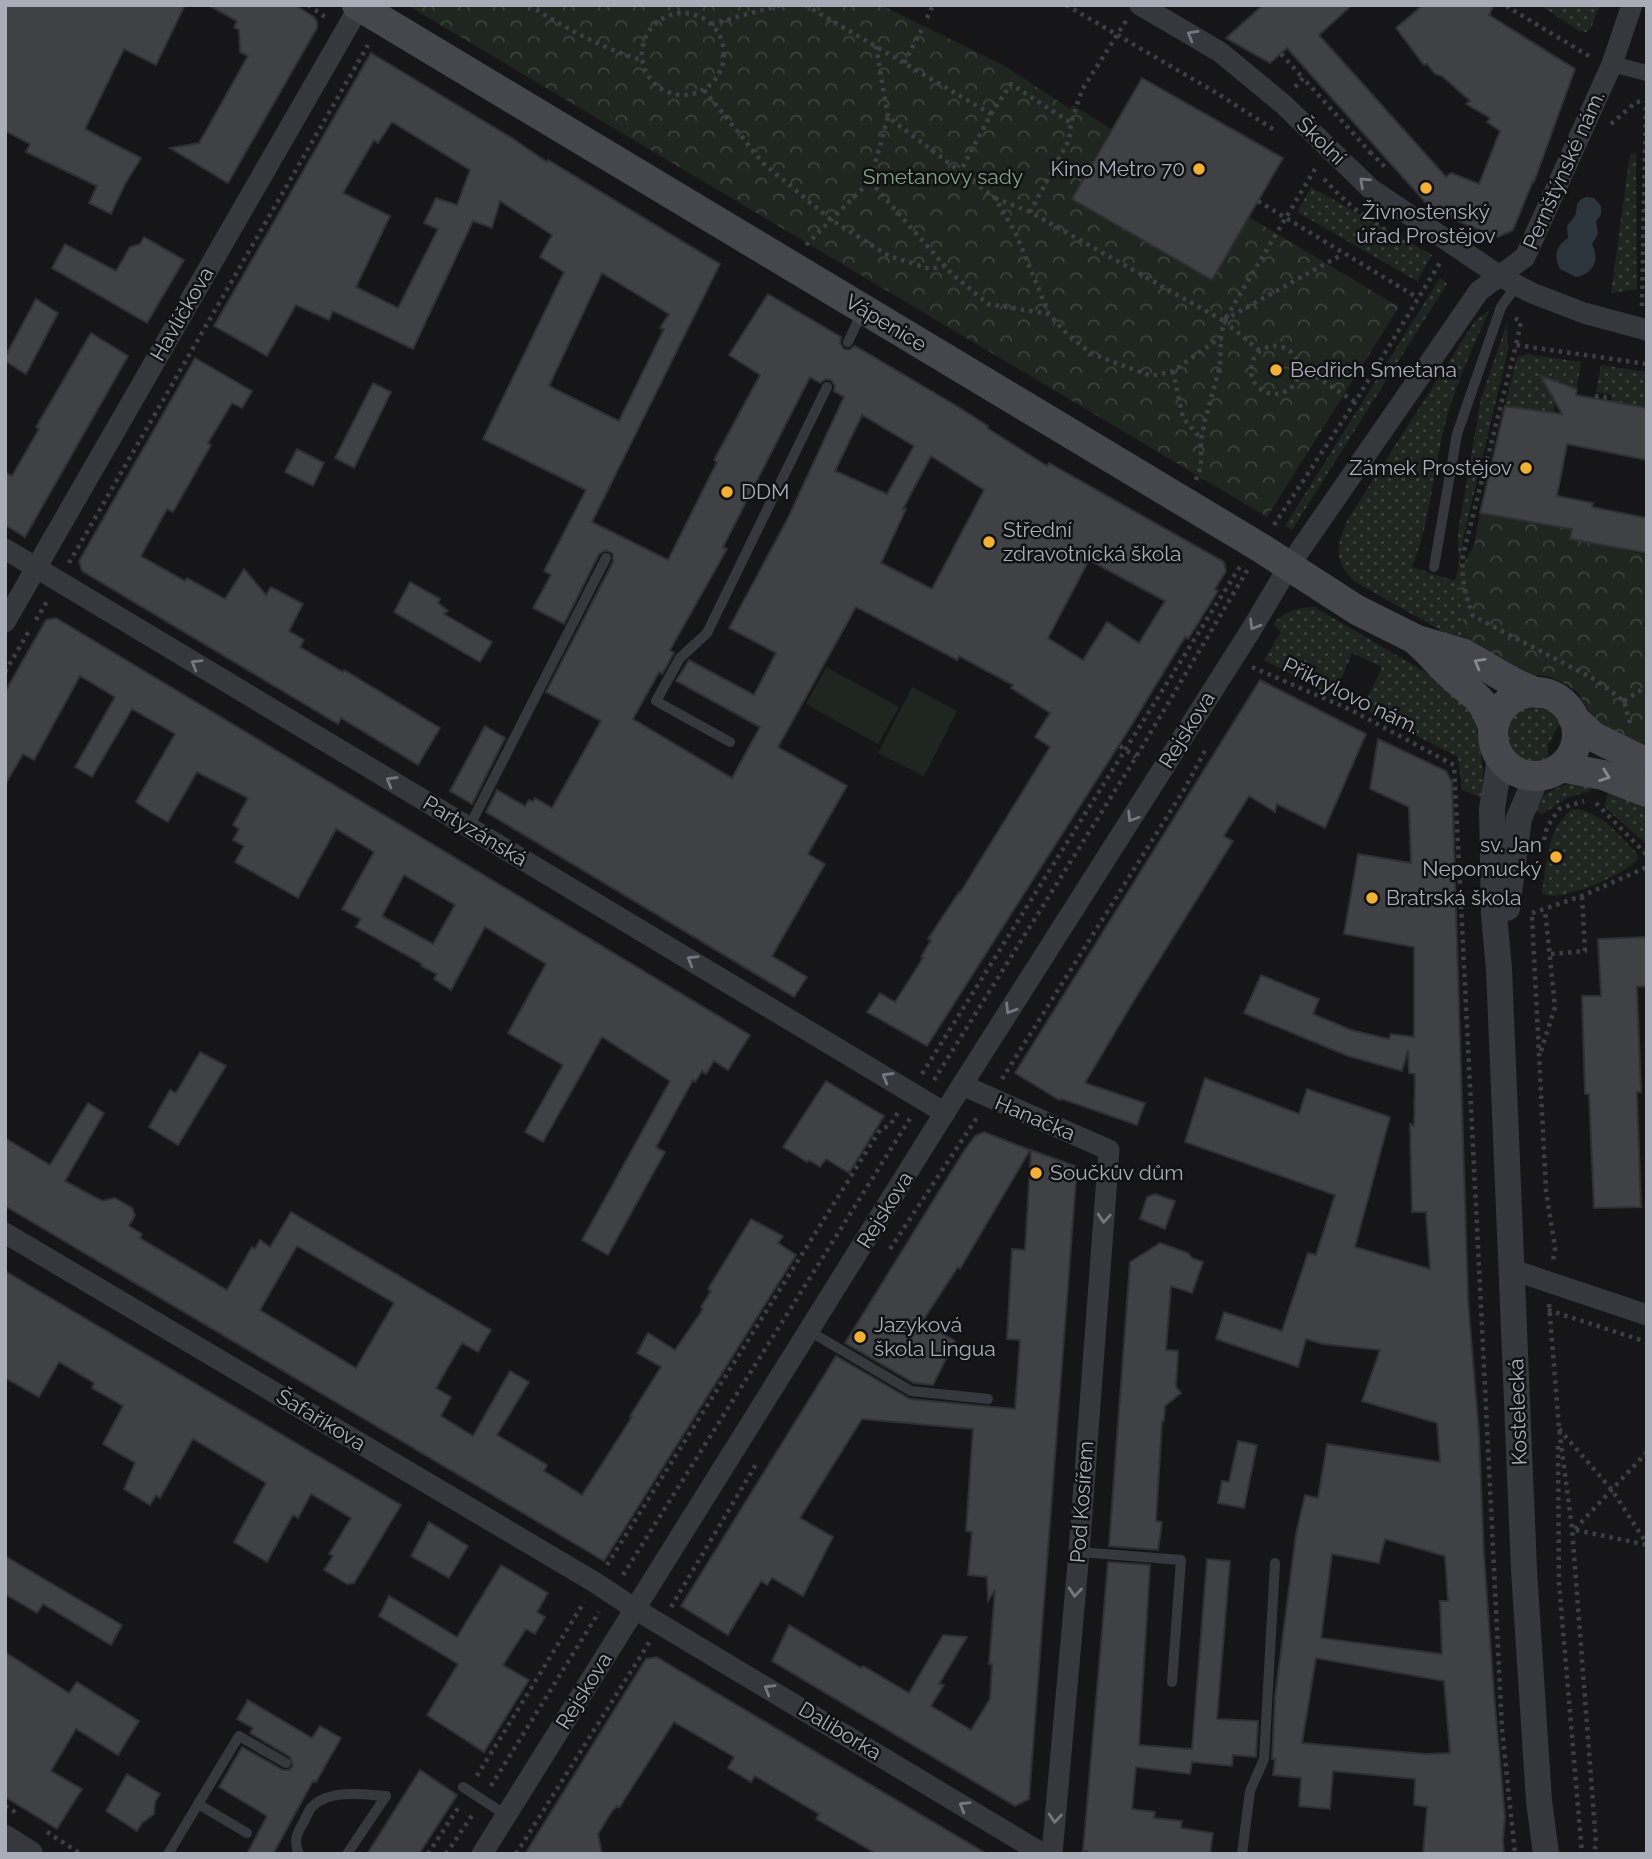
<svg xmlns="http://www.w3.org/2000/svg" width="1652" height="1859" font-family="Raleway,sans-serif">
<defs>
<pattern id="grass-dots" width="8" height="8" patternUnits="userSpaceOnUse" patternTransform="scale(1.75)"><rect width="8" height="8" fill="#1e261f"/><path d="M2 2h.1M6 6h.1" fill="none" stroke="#3c433d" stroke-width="1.8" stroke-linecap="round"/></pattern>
<pattern id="park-crowns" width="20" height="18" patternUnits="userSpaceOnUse" patternTransform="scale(1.75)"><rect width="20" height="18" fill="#1e261f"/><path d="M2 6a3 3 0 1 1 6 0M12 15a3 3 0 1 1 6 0" fill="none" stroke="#3c433d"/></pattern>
</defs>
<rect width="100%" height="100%" fill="#161618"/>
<g fill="url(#grass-dots)">
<path d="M1540,5H1600L1591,28L1586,32L1579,31Z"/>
<path d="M1636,153L1637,289L1611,293L1630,154Z"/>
<path d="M1311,187L1432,255L1417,281L1297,212Z"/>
<path d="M1440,278L1447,284L1292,530L1285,526Z"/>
<path d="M1489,311C1471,352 1451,393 1442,437C1432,481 1429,526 1412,567L1455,581L1459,565L1458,532L1481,399L1507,323L1508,350L1464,535L1459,571L1457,586L1477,651L1354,581C1332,560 1337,545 1348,519L1475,321Z"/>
<path d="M1526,354L1581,362L1577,388L1559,381L1548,388L1555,401L1554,412L1505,406L1516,361L1518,357Z"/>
<path d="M1601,365L1647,372V408L1611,401L1612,395L1596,392Z"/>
<path d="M1314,607L1460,692L1476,721L1483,771L1482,798L1462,790L1458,757L1370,712L1367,699L1382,667L1352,653L1337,689L1331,695L1264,660L1281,632L1273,624C1285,611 1296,608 1314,607Z"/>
<path d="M1531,705L1549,708L1561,721L1548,745V758C1511,776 1487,717 1531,705Z"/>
<path d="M1581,782L1596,783L1590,791L1566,798L1543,814L1531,811C1545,790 1557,786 1581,782Z"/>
<path d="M1612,785L1647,800V845L1608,810L1604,804Z"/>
<path d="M1573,809C1600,810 1619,836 1637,853L1638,859C1626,874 1561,903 1542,894L1543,886C1547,859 1549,824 1573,809Z"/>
</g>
<g fill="url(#park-crowns)">
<path d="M407,5H881L1005,66L1070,109L1073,105L1111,129L1072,199L1212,280L1249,217L1399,307L1267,517Z"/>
<path d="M1480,513L1572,529L1571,539L1647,555V751L1600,730L1578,693L1564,683L1548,676L1514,673L1477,651L1465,630L1457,586L1459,571L1474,546Z"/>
</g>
<g fill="#1e261f">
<path d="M826,667L899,707L878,744L806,704Z"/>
<path d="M912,687L957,711L924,776L878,753Z"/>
</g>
<path fill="#2c353c" d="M1586,197L1594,198L1601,206V215L1596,221L1598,234L1592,244C1600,259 1594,274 1576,277L1560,269C1553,256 1556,246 1568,238L1567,226C1570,222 1575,217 1576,213C1577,205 1576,201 1586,197Z"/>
<g fill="#404145" stroke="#303034" stroke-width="2" fill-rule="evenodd">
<path d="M5,5H185L156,65L124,49L85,129L141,158L125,184L111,214L89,203L97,186L26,152L30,144L5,131Z"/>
<path d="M208,5H295L314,17L317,22V28L228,183L170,148L199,143L248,56L240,52L239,30L234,27L237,21Z"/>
<path d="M1263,5H1352L1319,35L1446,177L1451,173L1479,184L1500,131L1487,122L1490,118L1466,104L1470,101L1442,76L1435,74L1427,64L1424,65L1396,28L1423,5H1494L1489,15L1575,69L1534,182L1533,181L1513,230L1498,237L1464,224L1425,202L1287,48L1270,63L1226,38Z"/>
<path d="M371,53L512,138L547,162L548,160L720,264L592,522L668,560L717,462L714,460L760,375L729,355L768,294L841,337L840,343L844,349L849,350L855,346L955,405L988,426L987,428L1047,466L1049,463L1224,562L1226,571L1215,589L1218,591L1188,639L1185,637L1131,726L927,1046L867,1012L880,993L895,1002L923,958L921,957L931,940L928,939L959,892L960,893L1050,747L1035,737L1050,713L1011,688L1013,685L959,656L957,660L856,607L778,747L847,786L808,854L825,864L772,956L807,977L794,997L486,812L497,790L525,806L529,800L533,802L535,798L552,808L601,721L546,692L613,562V554L606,550L599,554L564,624L533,608L551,575L544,571L586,490L483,439L564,272L540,257L552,235L500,201L492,228L473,221L413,349L333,311L329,320L296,305L267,356L214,326ZM392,122L470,170L457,205L436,198L424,223L438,229L398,308L356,287L390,216L343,193L374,140L378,143ZM602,273L669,314L660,328L664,329L619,421L549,386ZM810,377L820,383L826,379L831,380L835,386L834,391L844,397L788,518L729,628L776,653L754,695L689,660L676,681L760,727L732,778L633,719L659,672L662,674L674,653L670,650L727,549L723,547ZM862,415L914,446L887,494L835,471ZM931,456L984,490L932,589L881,563L906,509H903ZM1089,560L1165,601L1139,643L1107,622L1083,660L1048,638Z"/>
<path d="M1142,78L1283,158L1212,280L1072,199Z"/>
<path d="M144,237L184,260L147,323L52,268L65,244L116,271L130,247L140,244Z"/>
<path d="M36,299L58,313L26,374L5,361V357Z"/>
<path d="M91,333L128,356L25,537L5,525V472L12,476L39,429L36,427Z"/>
<path d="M195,358L252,391L242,408L232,403L208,443L211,445L173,512L167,509L141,556L185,581L187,578L225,599L244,569L266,595L271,587L303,604L289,631L304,640L300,647L343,672L344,670L440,728L418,765L341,718L338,724L82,571L79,561Z"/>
<path d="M1541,376L1577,389L1576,395L1647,408V460L1567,444L1557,496L1593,503L1592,507L1647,518V553L1570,539L1572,529L1480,513L1505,406L1562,414Z"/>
<path d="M373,383L391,392L354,468L335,458Z"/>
<path d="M297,449L324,463L313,486L285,472Z"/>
<path d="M410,582L440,599L438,603L448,611L444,614L492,642L480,662L394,612Z"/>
<path d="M56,618L750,1035L728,1070L714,1061L706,1074L702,1071L695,1082L693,1080L656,1147L665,1152L608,1255L582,1240L670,1081L602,1037L543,1142L525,1132L563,1065L508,1033L546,964L485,927L451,990L434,979L437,974L421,966L422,964L356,927L361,919L342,909L374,852L336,829L298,898L235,862L244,846L233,840L239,829L233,825L248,798L197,772L168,822L152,813L136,802L175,734L132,709L92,777L75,767L115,697L80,676L34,760L23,754L5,785V692L46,620ZM404,875L455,905L433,944L382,916Z"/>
<path d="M1260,680L1366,734L1325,828L1277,804L1275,812L1249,796L1224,836L1233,841L1133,1002L1085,1083L1145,1103L1137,1125L1062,1099L1059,1100L1015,1073Z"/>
<path d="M485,726L505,738L472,804L450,791Z"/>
<path d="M1378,739L1446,771L1452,782L1468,1300L1479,1435L1484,1556L1494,1694L1505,1817L1503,1840L1504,1854H1423L1427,1807L1414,1805L1415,1779L1333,1771L1330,1809L1299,1806L1301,1778L1273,1775L1275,1759H1272L1275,1697L1296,1534L1305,1495L1318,1498L1327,1444L1440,1462L1437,1423L1362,1401L1380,1350L1323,1344L1306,1339L1298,1367L1216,1339L1224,1312L1282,1331L1308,1253L1316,1255L1335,1195L1185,1142L1205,1078L1299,1114L1307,1089L1390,1117L1355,1247L1430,1269L1426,1212H1412L1410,1124L1414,1126L1415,1074L1409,1073L1408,1050L1402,1071L1348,1056L1244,1013L1261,975L1319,999L1313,1014L1351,1030L1389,1039L1391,1034L1414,1037V947L1344,934L1358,854L1411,863L1409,807L1370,789ZM1385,1539L1445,1556L1448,1601H1440L1442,1654L1321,1638L1332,1554L1379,1563ZM1316,1658L1444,1681L1450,1753L1426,1754L1302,1743Z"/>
<path d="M1647,937V986L1637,987L1641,1092H1637L1641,1207L1594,1208L1589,1094H1585L1582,996H1601L1598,939Z"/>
<path d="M200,1052L226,1066L178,1145L149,1127L170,1090L176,1093Z"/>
<path d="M826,1081L884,1116L849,1173L826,1159L820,1167L809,1160L807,1162L783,1147Z"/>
<path d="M88,1103L104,1113L65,1181L102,1201L115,1198L132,1208L135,1215L129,1226L142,1234L140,1238L227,1290L252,1247L255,1249L260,1240L270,1247L291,1212L491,1330L478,1352L462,1343L436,1388L451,1397L441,1416L473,1436L510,1371L529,1382L497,1435L547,1465L544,1471L582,1495L632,1417L630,1416L661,1367L637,1353L648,1333L675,1350L703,1309L701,1307L711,1291L708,1289L751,1219L783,1236L778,1243L796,1255L604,1561L5,1206V1138L50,1165ZM297,1246L394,1303L356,1368L260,1310Z"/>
<path d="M984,1132L1030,1150L960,1269L958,1267L922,1322L955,1341L933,1385L914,1383L845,1343L964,1151L975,1136Z"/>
<path d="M1031,1150L1075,1166L1076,1180L1029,1799L1015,1806L772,1661L789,1625L861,1668L863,1666L909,1693L943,1635L967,1637L939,1684L944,1685L931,1706L971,1730L990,1699L992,1664H989L995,1590L988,1601L987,1577L968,1575L972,1532L966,1531L973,1429L862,1419L800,1518L833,1537L803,1596L772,1578L767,1585L761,1581L728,1635L681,1606L836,1356L910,1399L1015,1409L1020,1340L1007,1339L1012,1249L1025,1250Z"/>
<path d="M1155,1194L1175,1201L1165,1229L1140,1219L1147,1197Z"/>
<path d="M1160,1243L1188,1253L1192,1258L1203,1262L1192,1293L1171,1286L1166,1350L1178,1351L1176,1387L1181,1393L1165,1406L1164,1421H1162L1156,1521L1162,1522L1158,1550L1109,1546L1130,1262Z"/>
<path d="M5,1271L401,1505L354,1583L347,1584L324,1570L333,1556L329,1554L351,1518L311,1494L298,1518L293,1515L267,1562L234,1542L266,1483L193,1439L160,1498L156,1495L150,1505L124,1489L135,1463L103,1444L123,1406L92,1388L94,1383L59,1362L39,1397L5,1378Z"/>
<path d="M1238,1441L1257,1445L1244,1508L1218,1503L1222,1481L1229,1482Z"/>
<path d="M429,1522L468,1546L449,1578L411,1556Z"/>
<path d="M5,1556L122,1625L111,1645L43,1604L37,1613L5,1594Z"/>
<path d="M1207,1559L1230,1561L1217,1719L1258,1721L1256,1757L1233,1755L1232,1766L1192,1762L1190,1774L1136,1767L1132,1809L1155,1812L1154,1818L1182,1821L1181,1828L1213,1833L1210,1854H1086L1087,1851H1083L1108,1562L1150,1565L1139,1745L1192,1749Z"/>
<path d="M501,1565L548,1593L537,1612L545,1617L535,1634L526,1629L503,1665L529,1680L484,1752L427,1715L458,1664L379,1616L389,1596L457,1637Z"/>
<path d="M5,1652L69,1693L77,1682L139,1721L118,1755L76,1729L51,1771L82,1789L57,1829L5,1797Z"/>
<path d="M657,1657L673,1667L987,1854H877L816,1819L819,1814L755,1776L751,1782L728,1768L734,1757L674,1722L619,1808L617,1806L612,1811L598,1834L602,1854H525L646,1659Z"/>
<path d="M248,1700L312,1738L320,1726L341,1738L316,1782L313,1781L273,1854H247L267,1816L219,1787L242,1747L283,1770H289L293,1766L290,1757L250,1733L253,1728L237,1719Z"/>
<path d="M420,1770L457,1795L419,1854H367Z"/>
<path d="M127,1774L160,1794L155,1802L154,1814L142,1823L137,1831L106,1811Z"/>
</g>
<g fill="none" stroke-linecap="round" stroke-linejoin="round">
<g stroke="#3d3f44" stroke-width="4.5" stroke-dasharray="3.5 5" stroke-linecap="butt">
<path d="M308,5L328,19"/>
<path d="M529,5C565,28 600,47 641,60"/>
<path d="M805,5L991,114L961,170"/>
<path d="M1066,5L1215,92L1276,131"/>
<path d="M1509,5L1508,7L1592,58"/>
<circle cx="683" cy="54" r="41"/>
<path d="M927,18L933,5"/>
<path d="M1126,21L1082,90L1071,123L1069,140L1030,212L1224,321L1315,169"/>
<path d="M711,24L781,5"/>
<path d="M876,46L888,117L995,198L1016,234L1049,314L1068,335L1092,354L1151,376L1173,371L1221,337L1224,321"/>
<path d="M1281,54L1303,78"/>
<path d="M904,63L923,27"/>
<path d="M1295,87L1303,78L1370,152L1371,158"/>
<path d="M704,90L763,163L830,219L889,256L930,269L945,266"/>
<path d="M991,114L1011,84L1071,123"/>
<path d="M1611,124L1636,102L1647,101"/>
<path d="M1370,152L1386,168"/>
<path d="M1324,179C1343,200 1363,217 1387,231"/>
<path d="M870,181L951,273L988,304L1049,314"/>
<path d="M995,198L1030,212"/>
<path d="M1258,201L1418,298"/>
<path d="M806,245L870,181L888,117"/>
<path d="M1642,306L1646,101"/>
<path d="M1515,318L1521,322L1516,345"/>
<path d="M1224,320L1343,254"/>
<path d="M1224,321L1260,351"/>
<circle cx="1275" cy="370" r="24"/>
<path d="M1173,371L1183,418L1201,439"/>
<path d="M1300,371L1315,376L1355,402"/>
<path d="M1595,396L1612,398"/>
<path d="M1196,480L1201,466V439L1205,420L1220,366L1221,338"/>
<path d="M1274,525L1355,402L1441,261"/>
<path d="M69,563L368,45"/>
<path d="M36,620L47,601"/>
<path d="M1252,667L1351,710L1454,765L1502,1729L1515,1854"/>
<path d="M5,672L29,631"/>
<path d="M1624,701L1647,686"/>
<path d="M1630,723L1624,701L1596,680L1473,616C1465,594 1461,578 1463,555L1516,345L1647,364"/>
<path d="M1120,746L1136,757"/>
<path d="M1596,803L1647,855"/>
<path d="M1544,840L1547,827L1559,809L1584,801"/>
<path d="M1532,913L1582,896L1647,867"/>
<path d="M1532,917L1546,1191L1555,1248L1553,1261"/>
<path d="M1551,954L1585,951L1582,896"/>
<path d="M1541,1051L1555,1007L1545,910"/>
<path d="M922,1074L1241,565"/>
<path d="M1002,1079L1185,788L1207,747"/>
<path d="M934,1080L1136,757L1248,569"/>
<path d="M890,1249L978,1116"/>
<path d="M1549,1304L1559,1428L1572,1528L1596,1843L1594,1854"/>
<path d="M1548,1310L1647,1342"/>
<path d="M1559,1429L1612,1490L1647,1544"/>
<path d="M1558,1446L1559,1583L1582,1854"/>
<path d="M1575,1529L1647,1452"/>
<path d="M1576,1530L1647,1545"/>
<path d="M607,1565L880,1130L890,1125L899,1111"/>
<path d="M623,1575L911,1117"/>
<path d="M671,1607L758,1461"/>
<path d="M477,1776L584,1602"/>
<path d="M491,1786L599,1612"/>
<path d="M5,1806L18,1814"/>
<path d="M47,1832L81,1854"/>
<path d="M428,1854L460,1805"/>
<path d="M446,1854L473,1814"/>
<path d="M516,1854L650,1641"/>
</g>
<g stroke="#37383d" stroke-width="10">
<path d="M848,342L862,312"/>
<path d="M1434,567L1457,434L1501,307L1516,286"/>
<path d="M730,742L656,701L680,658L707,633L827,387"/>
<path d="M469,827L606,558"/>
<path d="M809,1331L911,1391L988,1399"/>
<path d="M1079,1552L1181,1560L1172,1682"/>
<path d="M463,1787L506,1815"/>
<path d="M198,1804L247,1833"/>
<path d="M168,1854L239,1736L286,1763"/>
<path d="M299,1854C293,1842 297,1833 303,1823C306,1818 308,1812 311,1808C328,1788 364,1795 386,1796"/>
<path d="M347,1854L386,1796"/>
<path d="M1242,1854L1250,1791L1264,1759L1275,1563"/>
</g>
<path stroke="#37383d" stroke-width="16" d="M1612,64L1647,73"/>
<g stroke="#37383d" stroke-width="21">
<path d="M1140,5L1220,52L1283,104L1371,189L1501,277L1532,293L1584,313L1647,330"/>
<path d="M5,549L945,1113"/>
<path d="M5,622L359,7"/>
<path d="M962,1085L1109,1150L1079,1552L1052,1854"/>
<path d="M5,1233L596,1583L635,1609L1043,1854"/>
<path d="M1513,1270L1647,1315"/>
<path d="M482,1854L962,1085L1251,630L1289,566L1479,291L1525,257L1612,64L1632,5"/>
</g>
<g stroke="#37383d" stroke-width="26">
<path d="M1500,758L1492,809L1494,915L1499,969L1524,1570L1539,1801L1546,1854"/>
<path d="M1507,908L1519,818L1537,776"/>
<path d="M5,1838L30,1854"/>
</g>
<g stroke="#45474d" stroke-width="30">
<path d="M357,5L1261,548L1357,610L1417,640L1464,654L1514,683L1538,693"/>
<path d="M1419,643C1430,653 1440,665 1451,675C1475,698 1481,693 1493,727"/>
<circle cx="1535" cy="734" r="42"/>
<path d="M1573,718L1594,737L1647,763"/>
<path d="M1561,767L1603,775L1647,792"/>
</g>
</g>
<defs><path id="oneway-chevron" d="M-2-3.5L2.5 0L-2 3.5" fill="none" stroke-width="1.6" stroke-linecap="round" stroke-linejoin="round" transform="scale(1.75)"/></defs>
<g stroke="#757881">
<use href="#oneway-chevron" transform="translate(1192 35) rotate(-150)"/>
<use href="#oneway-chevron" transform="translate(1364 182) rotate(-137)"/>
<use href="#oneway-chevron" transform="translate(1254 625) rotate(121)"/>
<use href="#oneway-chevron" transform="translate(196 664) rotate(-149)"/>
<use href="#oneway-chevron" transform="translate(391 781) rotate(-149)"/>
<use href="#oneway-chevron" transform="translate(1132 817) rotate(122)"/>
<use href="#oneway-chevron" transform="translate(692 960) rotate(-149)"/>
<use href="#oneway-chevron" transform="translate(1010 1009) rotate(122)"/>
<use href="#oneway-chevron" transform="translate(887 1077) rotate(-149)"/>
<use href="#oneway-chevron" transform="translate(1104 1218) rotate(94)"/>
<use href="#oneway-chevron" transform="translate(1075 1592) rotate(95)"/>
<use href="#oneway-chevron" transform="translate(769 1689) rotate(-149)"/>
<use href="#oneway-chevron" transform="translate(964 1806) rotate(-149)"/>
<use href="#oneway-chevron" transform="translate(1055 1818) rotate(95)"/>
</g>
<g stroke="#858993">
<use href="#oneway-chevron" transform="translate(1479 663) rotate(-150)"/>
<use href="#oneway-chevron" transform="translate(1605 776) rotate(20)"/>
</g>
<g fill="#f2b134" stroke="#111113" stroke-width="2.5">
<circle cx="1199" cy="169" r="7"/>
<circle cx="1426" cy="188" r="7"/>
<circle cx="1276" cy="370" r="7"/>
<circle cx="1526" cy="468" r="7"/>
<circle cx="727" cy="492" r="7"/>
<circle cx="989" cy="542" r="7"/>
<circle cx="1556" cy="857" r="7"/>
<circle cx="1372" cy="898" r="7"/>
<circle cx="1036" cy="1173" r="7"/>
<circle cx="860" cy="1337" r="7"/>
</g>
<g text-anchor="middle" stroke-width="5" stroke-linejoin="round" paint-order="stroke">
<g font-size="21" fill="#a8adb8" stroke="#111113">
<text transform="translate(1321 141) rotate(44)" y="7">Školní</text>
<text transform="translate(1564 170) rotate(-66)" y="7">Pernštýnské nám.</text>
<text transform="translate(182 314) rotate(-60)" y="7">Havlíčkova</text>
<text transform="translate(886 323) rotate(31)" y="7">Vápenice</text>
<text transform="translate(1351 696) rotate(26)" y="7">Přikrylovo nám.</text>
<text transform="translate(1187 730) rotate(-58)" y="7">Rejskova</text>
<text transform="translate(475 831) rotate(31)" y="7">Partyzánská</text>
<text transform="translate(1035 1118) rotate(23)" y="7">Hanačka</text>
<text transform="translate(885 1210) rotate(-58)" y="7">Rejskova</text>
<text transform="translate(1518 1412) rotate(-92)" y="7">Kostelecká</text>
<text transform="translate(321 1420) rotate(31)" y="7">Šafaříkova</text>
<text transform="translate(1082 1502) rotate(-86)" y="7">Pod Kosířem</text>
<text transform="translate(584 1691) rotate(-58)" y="7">Rejskova</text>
<text transform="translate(840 1731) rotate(31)" y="7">Daliborka</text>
</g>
<g font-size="21" fill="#a8adb8" stroke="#111113" text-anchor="start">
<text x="1185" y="176" text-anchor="end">Kino Metro 70</text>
<text x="1426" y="219" text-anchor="middle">Živnostenský<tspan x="1426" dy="24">úřad Prostějov</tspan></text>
<text x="1290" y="377">Bedřich Smetana</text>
<text x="1512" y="475" text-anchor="end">Zámek Prostějov</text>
<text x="741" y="499">DDM</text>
<text x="1003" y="537">Střední<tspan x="1003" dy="24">zdravotnícká škola</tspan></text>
<text x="1542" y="852" text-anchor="end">sv. Jan<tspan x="1542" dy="24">Nepomucký</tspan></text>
<text x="1386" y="905">Bratrská škola</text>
<text x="1050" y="1180">Součkův dům</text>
<text x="874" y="1332">Jazyková<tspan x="874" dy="24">škola Lingua</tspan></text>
</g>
<g font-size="21" fill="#7fa381" stroke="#111113">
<text x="943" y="184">Smetanovy sady</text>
</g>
</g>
<rect width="1652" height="1859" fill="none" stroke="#a8adb8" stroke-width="14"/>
</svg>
